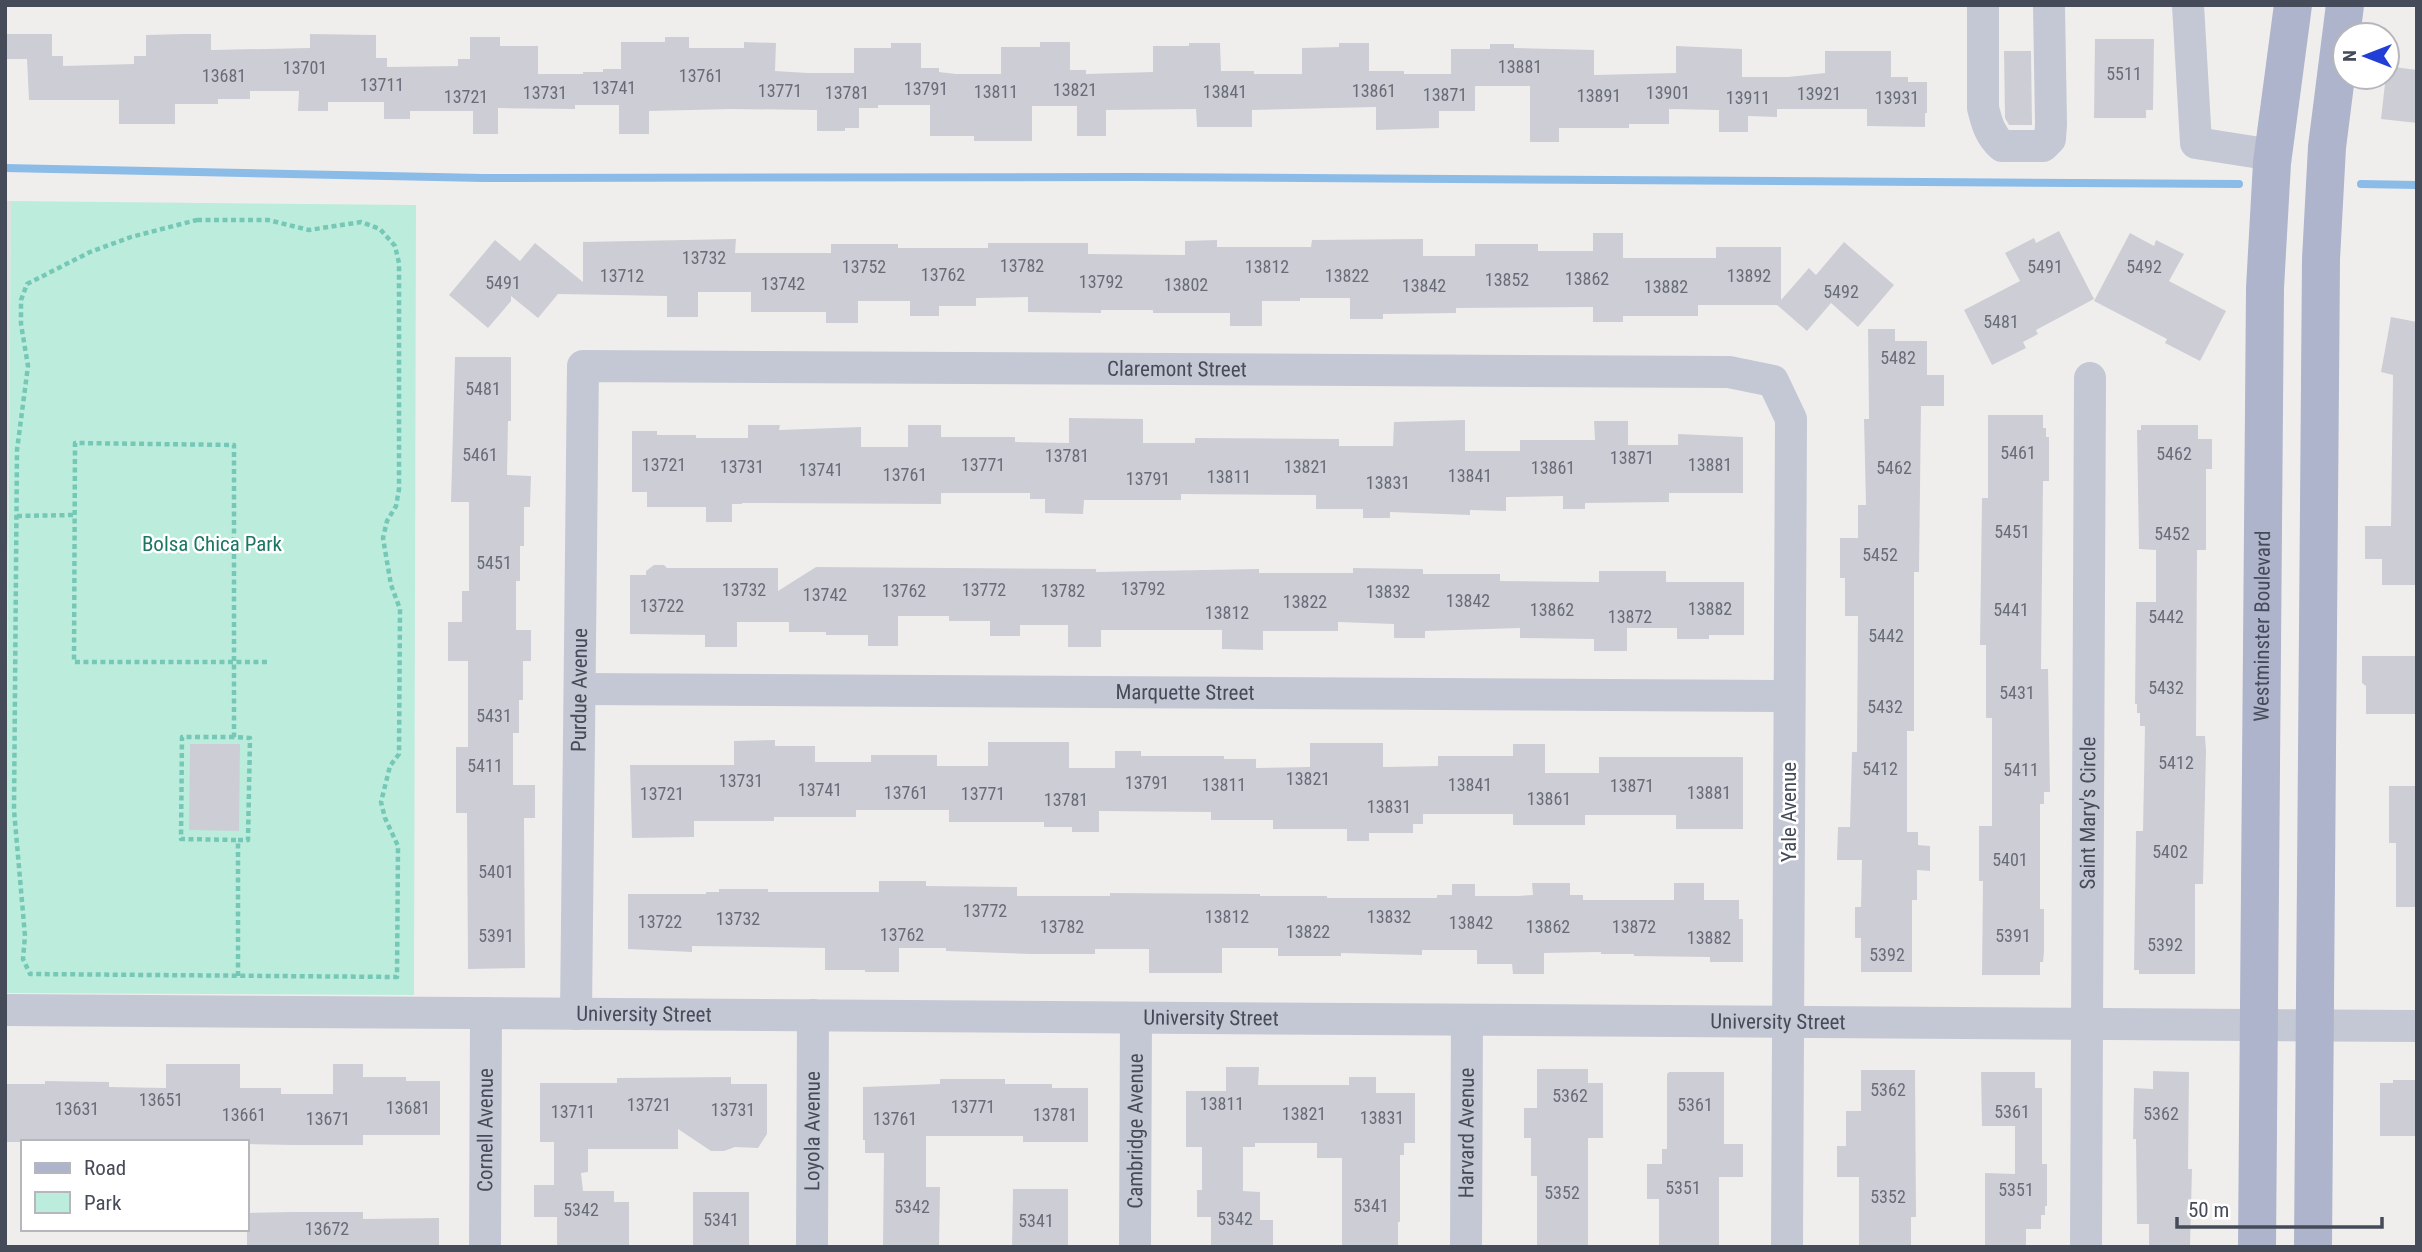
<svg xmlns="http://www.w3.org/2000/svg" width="2422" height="1252" font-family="'Roboto Condensed',sans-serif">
<rect width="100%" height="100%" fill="#f0eeed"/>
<path fill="#e1dfde" d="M5,201H11L5,882Z"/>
<path fill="#bcecdc" d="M11,201L416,205L414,995L5,993Z"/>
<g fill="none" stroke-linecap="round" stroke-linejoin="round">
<g stroke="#8bbbe7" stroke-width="8">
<path d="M5,168L483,178L1137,177L2239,184"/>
<path d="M2361,184L2417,185"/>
</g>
</g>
<g fill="#cdced5">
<path d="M5,34H52V56H63V66L134,64V56H146V35L183,34H211V50L310,48V34L376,35V58H387V67L458,66V59H470V37H500V46H538V74H583V72H603V69H621V42H665V37H689V48H744V42L776,43L775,71L808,73H854V48H891V43H921V68H939V72L956,74H1001V47H1040V42H1070V70H1086V74L1153,72V46H1189V43H1220L1221,71H1254V74H1302V48L1339,47V43H1369V71H1404V74H1451V49H1490V44H1514V48L1594,50V75L1676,73V46L1742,49V77H1788L1825,73V51H1891V77H1908V82H1927V113H1925V127L1867,126V109H1777V117L1748,116V132H1719V110L1669,109V124H1629V128H1559V142H1530V86H1475V111H1439V128L1376,130V107L1252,110V127H1197L1196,109L1106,110V136H1077V106H1032V141H974V136H930V105H878V108H859V128H845V131H817V110L732,109L649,111V134H619V105H575V109L498,108V134H473V111H410V119H384V102H328V111H298L299,91H250V99H218V104H175V124H119V100H29L27,59H5Z"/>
<path d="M2095,39H2154L2153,110H2146V118H2094Z"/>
<path d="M2004,51H2031L2032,125H2009L2005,118Z"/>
<path d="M2387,66L2417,70V123L2381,119Z"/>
<path d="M2059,231L2094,299L2036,330L2038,334L2023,342L2026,348L1992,365L1964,310L2020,281L2005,253L2034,238L2036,243Z"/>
<path d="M1593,233H1623V258H1716V247H1781V300L1809,268L1816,275L1844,242L1894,285L1858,327L1831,303L1807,331L1777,305H1698V316H1623V322H1593V307L1456,308V313L1383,314V319H1350V298H1300V301H1262V326H1230V313H1153V310H1101V313L1028,312V297L976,298V306H939V316H910V301H858V323H826V312H751V292H698V317H667V296L558,294L538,318L511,296V301L488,328L449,295L495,240L520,261L535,243L583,282V242L736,239L735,253H831V244H898V248H988V243H1088V254L1185,255V241L1217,240V247H1311L1312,240L1423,239V256H1475V244H1538V251H1593Z"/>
<path d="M2130,233L2154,246L2156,240L2184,254L2169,281L2226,311L2200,361L2165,343L2167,339L2094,301Z"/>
<path d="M2391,317L2417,322V585H2382V559H2365V526H2391L2393,375L2381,372Z"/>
<path d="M1868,329H1895V341H1927V375H1944V406H1921L1919,572H1914V731H1907V832H1918V845L1930,846V871L1917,870V900H1912V972H1861V938H1855V907H1861L1862,860H1837L1838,827H1850L1852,752H1857L1858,616H1845V578H1840V538H1858V505H1866L1864,419H1869Z"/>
<path d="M455,357H511V421H508L507,475L531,476L530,507H524V546H520V581H516V630H531V661H523V700H519V733H513V785H535V818H524L525,968L468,969L467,813H456V747H468V661H448V622H462V591H469V502H451Z"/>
<path d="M1988,415H2043V428H2046V437H2049V481H2043L2041,669H2048L2050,792H2044V804H2040V909H2044V952L2043,962H2040V975H1982L1983,881H1979V826H1992V718H1986V645H1980L1982,498H1988Z"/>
<path d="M1069,418L1143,419V443H1195V438L1339,439V446H1393L1394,422L1465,420V451H1520V440H1595L1594,421H1628V445H1678V434L1743,437V493H1669V502L1585,503V509H1563V496L1506,497V511L1470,510V515L1390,512V518H1363V509H1316V495L1181,494V500H1084L1083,514L1045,513V499H1030V493H941V504L742,503V504H732V522H706V507H647V492H632V431H657V435H696V438H748V425H780L779,430L861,427V447H908V425H941V437H1015V442L1069,443Z"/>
<path d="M2141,425H2198V439H2212V469H2206V550H2197L2196,736H2205L2206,751L2203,884H2195V974H2139V970H2134L2136,831H2143L2145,726H2140V713H2137V704H2135L2136,602H2156V550L2139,549L2137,430H2141Z"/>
<path d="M654,565H664L667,568H778V591L816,567L1096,569V572L1259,569V573H1353V568L1423,569V574H1500V581L1599,582V571H1666V582H1744V635H1709V639H1677V628H1627V651H1594V639L1520,638V628L1425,631V638H1394V624L1338,622V631H1263V650L1222,649V630H1101V647H1068V625H1020V636H990V621H949V616H898V646H868V635H826V632H789V622H737V647H705V635L630,634V575H646V571Z"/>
<path d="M2362,656H2417V714H2366V686L2362,683Z"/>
<path d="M775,740V746H815V762H871V755H937V766H988V742H1069V768H1115V751H1141V756H1224V759H1256V768L1310,767V743H1383V767L1438,766V756H1513V744H1545V773H1599V757H1743V829H1676V815H1585V825H1513V814H1423V824H1413V833H1369V841H1347V829H1273V820H1211V812L1099,811V832H1072V827H1044V822H949V810H856V817H774V821H694V837L632,838L630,765H734V741Z"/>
<path d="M190,744H240L239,831L189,830Z"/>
<path d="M2389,786H2417V907H2396V843H2389Z"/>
<path d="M879,881H926V886L1017,887V896H1110V893L1260,894V896H1327V898H1437V895H1452V884H1475V896H1517L1533,895L1532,883H1570V895H1583V900H1674V883H1704V900H1739V919H1743V962H1710V957L1634,956V954H1601V952L1544,953V974H1513L1512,964H1477V950H1422V955L1341,953V956H1278V948H1222V973H1149V949H1095V954H1030L946,951V948H899V972H865V970H825V948L692,946V952L628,949V894H706V892H719V889H768V892H879Z"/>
<path d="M166,1064H240V1088H281V1094H333V1064H363V1077H406V1081H440V1135H363V1145H293L247,1144V1142H5V1084H45V1081L109,1082V1087L166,1088Z"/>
<path d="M1226,1067H1259L1258,1085H1349V1077H1376V1093H1415V1143H1404V1155H1400V1222H1398V1247H1342V1158H1317V1143H1255V1147H1243V1191L1260,1192V1220H1273V1247H1211V1217H1197V1190H1202V1147H1186V1091H1226Z"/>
<path d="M1537,1069H1588V1083H1603V1138H1588V1247H1537V1176H1531V1138H1524V1108H1537Z"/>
<path d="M1861,1070H1915L1916,1217H1911V1247H1859V1177H1837V1146H1846V1111H1861Z"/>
<path d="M2153,1071L2189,1072L2188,1169H2192L2190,1247H2149V1224H2137L2136,1139H2133L2134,1088L2153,1089Z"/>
<path d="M1669,1072H1724V1144H1743V1177H1719V1247H1659V1199H1647V1164H1662V1149H1667V1074Z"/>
<path d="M1981,1072H2035V1088H2042V1164H2047V1206H2045V1215H2041V1229H2026V1247H1985V1173L2015,1174V1126H1982Z"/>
<path d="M731,1077V1084H767V1134L758,1148L735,1147L724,1151H711L678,1129V1149H588V1172L581,1173L583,1191H614V1202H629V1247H557V1217H534V1185H554V1142H540V1083H617V1078Z"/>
<path d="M940,1079H1005V1084H1052V1088H1088V1142H1023V1136H926V1187H940L939,1247H883L884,1153H865V1140H863V1087L940,1084Z"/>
<path d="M2393,1080H2417V1136H2380V1083H2393Z"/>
<path d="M1013,1189H1068V1247H1012Z"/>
<rect x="693" y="1192" width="56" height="55"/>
<path d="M291,1212H363V1219L439,1218V1247H247V1213Z"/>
</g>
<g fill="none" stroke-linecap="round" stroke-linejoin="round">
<g stroke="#76c8b6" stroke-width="4.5" stroke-dasharray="5 3.5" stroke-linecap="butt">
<path d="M197,220H268L309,230L361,222L380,229L395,246L399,263V489L396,506L387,521L383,538L391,585L400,609L399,754L390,766L381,802L385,818L398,846L397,977L30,974L23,959L25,936L14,810L17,450L28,366L21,324V300L27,284L90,252L131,237Z"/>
<path d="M17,516L75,515"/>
<path d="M234,737H182L181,839L238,840"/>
<path d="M238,976V840H248L250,738L234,737V445L75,443L74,662H269"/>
</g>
<g stroke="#c4c8d4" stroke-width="32">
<path d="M1983,5V108C1987,124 1990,135 2002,146H2043L2050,139L2051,124L2049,5"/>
<path d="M2188,5L2196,143L2273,155"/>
<path id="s1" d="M581,689L1789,696"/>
<path id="s2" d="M5,1010L2417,1026"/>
<path id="s3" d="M576,1014L583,366L1729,372L1773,381L1791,419L1787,1247"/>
<path id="s4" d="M485,1247L486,1013"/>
<path id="s5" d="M812,1247L813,1015"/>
<path id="s6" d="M1135,1247L1136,1018"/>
<path id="s7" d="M1466,1247L1467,1020"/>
<path id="s8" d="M2086,1247L2090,378"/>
</g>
<g stroke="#adb4cb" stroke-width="38">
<path id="s9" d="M2257,1247L2265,288L2272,163L2293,5"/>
<path d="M2313,1247L2321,259L2327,147L2345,5"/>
</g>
</g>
<g text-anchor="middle" stroke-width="5" stroke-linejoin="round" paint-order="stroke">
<g font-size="18" fill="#686c78">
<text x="1520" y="73">13881</text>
<text x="305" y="74">13701</text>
<text x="2124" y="80">5511</text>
<text x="224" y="82">13681</text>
<text x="701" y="82">13761</text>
<text x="382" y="91">13711</text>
<text x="614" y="94">13741</text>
<text x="926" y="95">13791</text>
<text x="1075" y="96">13821</text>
<text x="780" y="97">13771</text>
<text x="1374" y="97">13861</text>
<text x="996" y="98">13811</text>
<text x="1225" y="98">13841</text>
<text x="545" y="99">13731</text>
<text x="847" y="99">13781</text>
<text x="1668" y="99">13901</text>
<text x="1819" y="100">13921</text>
<text x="1445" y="101">13871</text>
<text x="1599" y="102">13891</text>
<text x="466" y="103">13721</text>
<text x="1748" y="104">13911</text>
<text x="1897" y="104">13931</text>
<text x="704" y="264">13732</text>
<text x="1022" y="272">13782</text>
<text x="864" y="273">13752</text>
<text x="1267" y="273">13812</text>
<text x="2045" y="273">5491</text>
<text x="2144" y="273">5492</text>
<text x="943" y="281">13762</text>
<text x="622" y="282">13712</text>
<text x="1347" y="282">13822</text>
<text x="1749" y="282">13892</text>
<text x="1587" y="285">13862</text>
<text x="1507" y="286">13852</text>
<text x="1101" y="288">13792</text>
<text x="503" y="289">5491</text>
<text x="783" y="290">13742</text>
<text x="1186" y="291">13802</text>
<text x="1424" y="292">13842</text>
<text x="1666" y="293">13882</text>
<text x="1841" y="298">5492</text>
<text x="2001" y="328">5481</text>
<text x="1898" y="364">5482</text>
<text x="483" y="395">5481</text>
<text x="2018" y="459">5461</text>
<text x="2174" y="460">5462</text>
<text x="480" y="461">5461</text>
<text x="1067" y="462">13781</text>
<text x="1632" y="464">13871</text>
<text x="664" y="471">13721</text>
<text x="983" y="471">13771</text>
<text x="1710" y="471">13881</text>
<text x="742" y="473">13731</text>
<text x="1306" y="473">13821</text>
<text x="1553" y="474">13861</text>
<text x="1894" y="474">5462</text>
<text x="821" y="476">13741</text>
<text x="905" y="481">13761</text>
<text x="1470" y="482">13841</text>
<text x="1229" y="483">13811</text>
<text x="1148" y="485">13791</text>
<text x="1388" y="489">13831</text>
<text x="2012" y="538">5451</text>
<text x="2172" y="540">5452</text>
<text x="1880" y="561">5452</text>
<text x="494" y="569">5451</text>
<text x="1143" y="595">13792</text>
<text x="744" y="596">13732</text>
<text x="984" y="596">13772</text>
<text x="904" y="597">13762</text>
<text x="1063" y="597">13782</text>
<text x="1388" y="598">13832</text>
<text x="825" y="601">13742</text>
<text x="1468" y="607">13842</text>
<text x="1305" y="608">13822</text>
<text x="662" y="612">13722</text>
<text x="1710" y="615">13882</text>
<text x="1552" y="616">13862</text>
<text x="2011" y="616">5441</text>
<text x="1227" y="619">13812</text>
<text x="1630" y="623">13872</text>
<text x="2166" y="623">5442</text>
<text x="1886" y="642">5442</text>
<text x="2166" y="694">5432</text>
<text x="2017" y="699">5431</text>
<text x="1885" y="713">5432</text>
<text x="494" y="722">5431</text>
<text x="2176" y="769">5412</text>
<text x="485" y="772">5411</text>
<text x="1880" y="775">5412</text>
<text x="2021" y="776">5411</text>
<text x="1308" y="785">13821</text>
<text x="741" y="787">13731</text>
<text x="1147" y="789">13791</text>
<text x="1224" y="791">13811</text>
<text x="1470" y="791">13841</text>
<text x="1632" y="792">13871</text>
<text x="820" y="796">13741</text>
<text x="906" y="799">13761</text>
<text x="1709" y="799">13881</text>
<text x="662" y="800">13721</text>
<text x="983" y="800">13771</text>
<text x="1549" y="805">13861</text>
<text x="1066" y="806">13781</text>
<text x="1389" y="813">13831</text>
<text x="2170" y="858">5402</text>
<text x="2010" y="866">5401</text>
<text x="496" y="878">5401</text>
<text x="985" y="917">13772</text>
<text x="1227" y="923">13812</text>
<text x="1389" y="923">13832</text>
<text x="738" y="925">13732</text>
<text x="660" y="928">13722</text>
<text x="1471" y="929">13842</text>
<text x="1062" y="933">13782</text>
<text x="1548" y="933">13862</text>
<text x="1634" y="933">13872</text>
<text x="1308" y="938">13822</text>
<text x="902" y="941">13762</text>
<text x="496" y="942">5391</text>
<text x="2013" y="942">5391</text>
<text x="1709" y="944">13882</text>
<text x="2165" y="951">5392</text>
<text x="1887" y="961">5392</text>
<text x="1888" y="1096">5362</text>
<text x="1570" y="1102">5362</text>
<text x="161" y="1106">13651</text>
<text x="1222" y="1110">13811</text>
<text x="649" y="1111">13721</text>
<text x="1695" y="1111">5361</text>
<text x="973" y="1113">13771</text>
<text x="408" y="1114">13681</text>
<text x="77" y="1115">13631</text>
<text x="733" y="1116">13731</text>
<text x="573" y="1118">13711</text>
<text x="2012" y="1118">5361</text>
<text x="1304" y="1120">13821</text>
<text x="2161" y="1120">5362</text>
<text x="244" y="1121">13661</text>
<text x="1055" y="1121">13781</text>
<text x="1382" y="1124">13831</text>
<text x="328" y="1125">13671</text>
<text x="895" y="1125">13761</text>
<text x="1683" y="1194">5351</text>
<text x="2016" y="1196">5351</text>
<text x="1562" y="1199">5352</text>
<text x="1888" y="1203">5352</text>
<text x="1371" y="1212">5341</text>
<text x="912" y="1213">5342</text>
<text x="581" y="1216">5342</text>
<text x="1235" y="1225">5342</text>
<text x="721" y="1226">5341</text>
<text x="1036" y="1227">5341</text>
<text x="327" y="1235">13672</text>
</g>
<g font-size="21" fill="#464b59" stroke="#fff">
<text dy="7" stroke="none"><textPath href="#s3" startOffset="1242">Claremont Street</textPath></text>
<text dy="7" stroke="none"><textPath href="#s9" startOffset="621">Westminster Boulevard</textPath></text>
<text dy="7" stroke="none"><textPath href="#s3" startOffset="324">Purdue Avenue</textPath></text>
<text dy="7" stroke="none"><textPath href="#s1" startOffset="604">Marquette Street</textPath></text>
<text transform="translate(1789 812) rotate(-90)" y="7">Yale Avenue</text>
<text dy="7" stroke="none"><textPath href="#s8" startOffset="434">Saint Mary's Circle</textPath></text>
<text dy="7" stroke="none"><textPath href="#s2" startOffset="639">University Street</textPath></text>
<text dy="7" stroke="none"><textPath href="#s2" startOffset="1206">University Street</textPath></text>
<text dy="7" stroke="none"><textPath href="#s2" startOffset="1773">University Street</textPath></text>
<text dy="7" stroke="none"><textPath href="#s4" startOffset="117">Cornell Avenue</textPath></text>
<text dy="7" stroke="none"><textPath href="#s5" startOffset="116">Loyola Avenue</textPath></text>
<text dy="7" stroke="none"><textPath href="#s6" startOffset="116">Cambridge Avenue</textPath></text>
<text dy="7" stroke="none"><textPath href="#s7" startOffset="114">Harvard Avenue</textPath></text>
</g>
<g font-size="21" fill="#1b7762" stroke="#fff">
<text x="212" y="551">Bolsa Chica Park</text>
</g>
</g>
<rect width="2422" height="1252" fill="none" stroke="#464b59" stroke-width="14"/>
<rect x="21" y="1140" width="228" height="91" fill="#ffffff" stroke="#b5b7bd" stroke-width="2"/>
<rect x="35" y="1163" width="35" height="10" fill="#adb4cb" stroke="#b5b7bd" stroke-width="2"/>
<text x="84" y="1175" font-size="21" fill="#464b59">Road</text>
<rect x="35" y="1192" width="35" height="21" fill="#bcecdc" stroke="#b5b7bd" stroke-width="2"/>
<text x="84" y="1210" font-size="21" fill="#464b59">Park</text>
<g transform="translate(2366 56) rotate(270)"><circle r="33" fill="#ffffff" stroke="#b5b7bd" stroke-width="2"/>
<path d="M0-5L12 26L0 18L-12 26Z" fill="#213ed6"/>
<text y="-10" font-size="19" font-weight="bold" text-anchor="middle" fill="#464b59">N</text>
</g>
<path d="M2177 1217v10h205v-10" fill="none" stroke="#464b59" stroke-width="3.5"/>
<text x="2188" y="1217" font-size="21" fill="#464b59" stroke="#ffffff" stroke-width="5" paint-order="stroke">50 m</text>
</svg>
